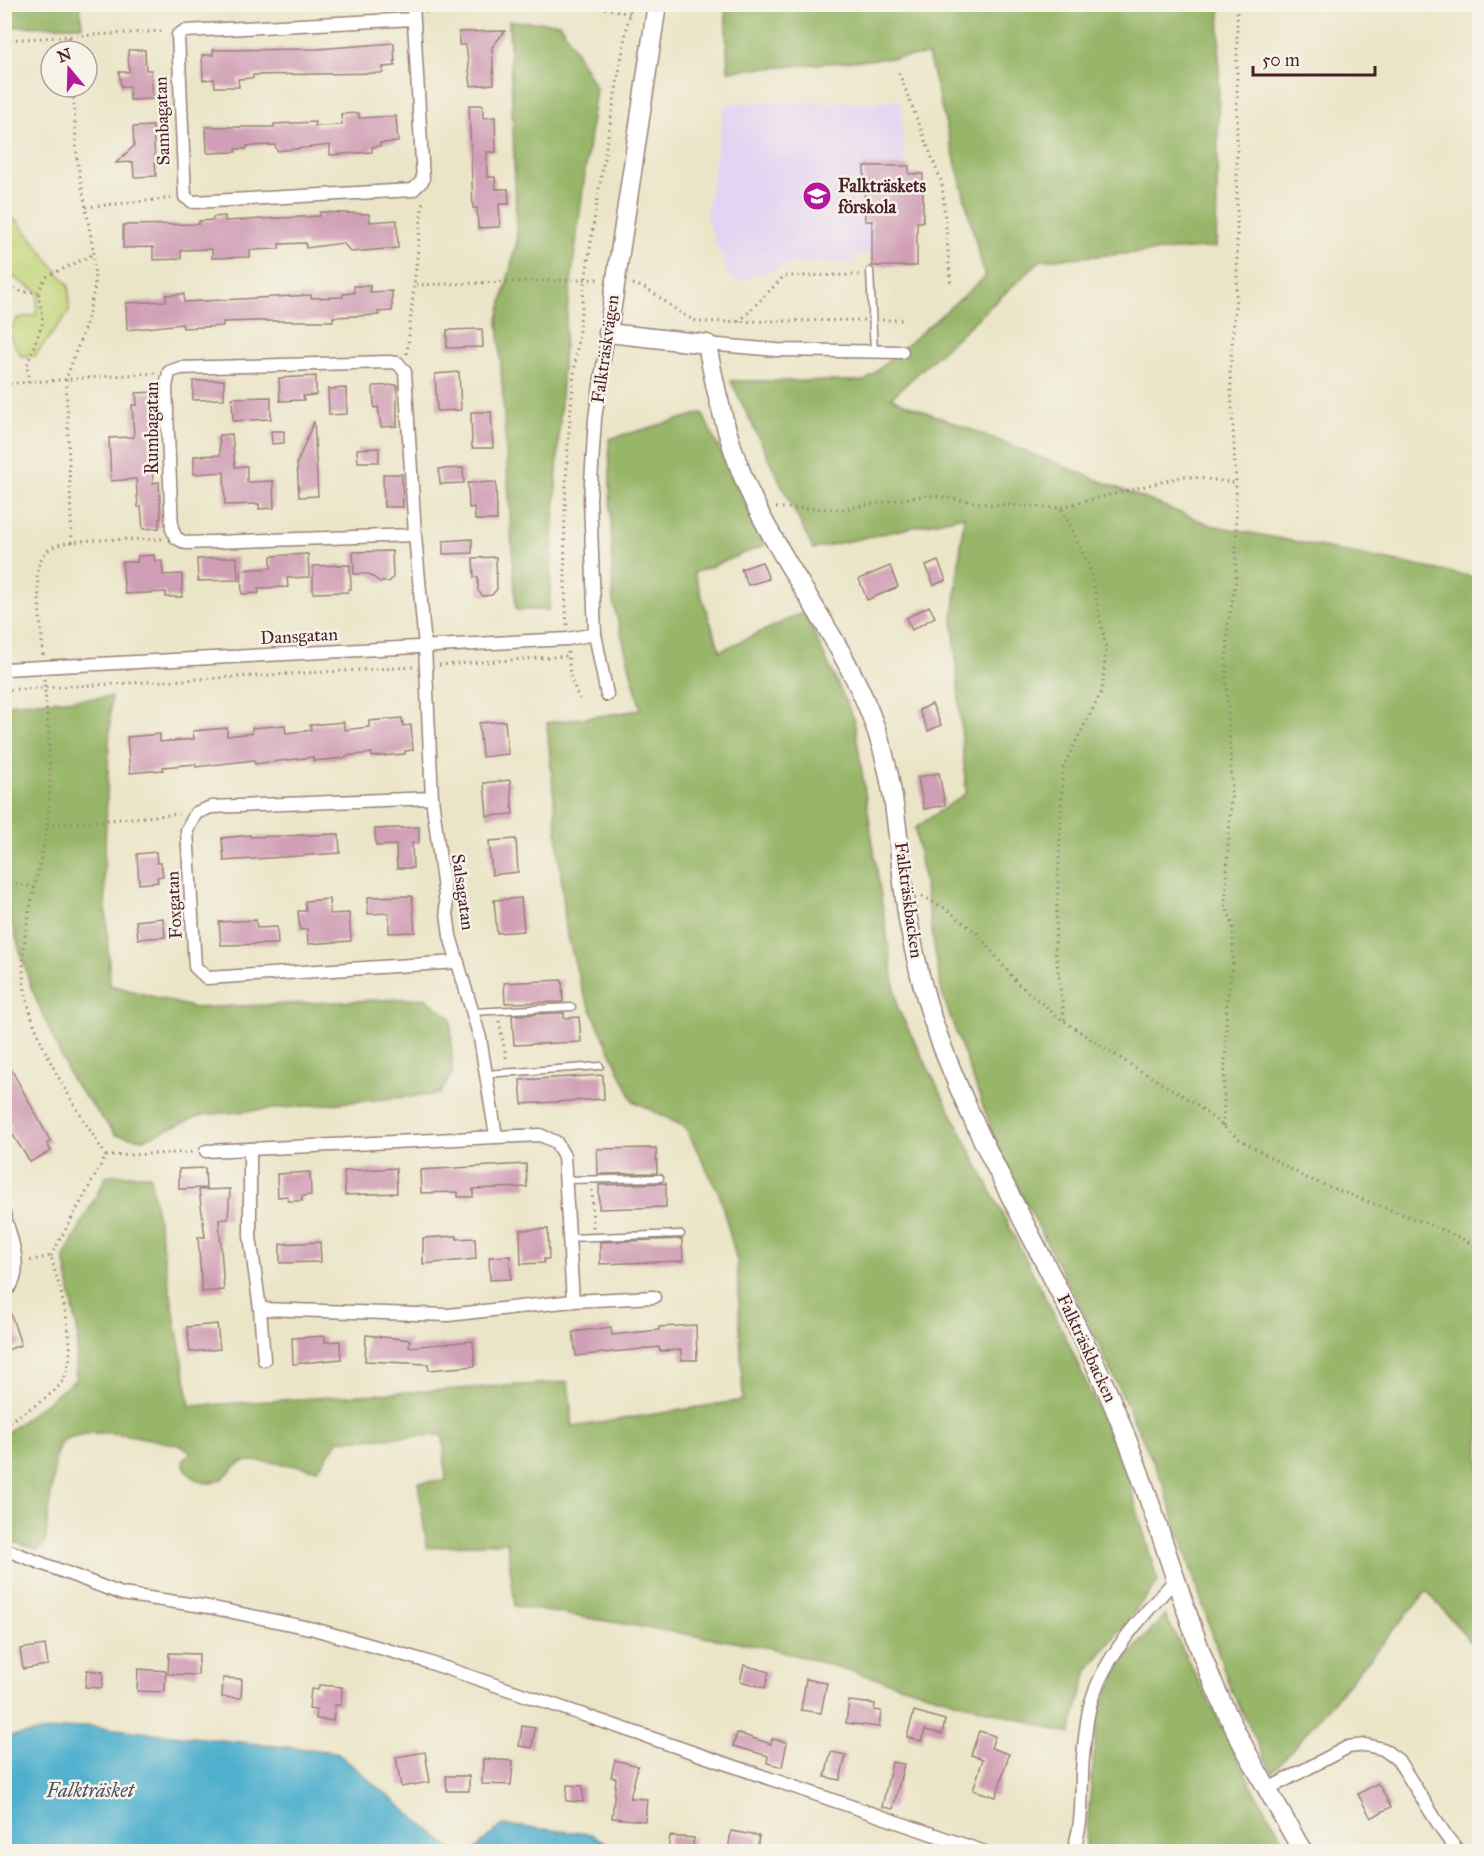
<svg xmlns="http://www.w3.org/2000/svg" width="1484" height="1856" font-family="'IM FELL Great Primer',serif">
<rect width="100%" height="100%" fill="#f7f3e8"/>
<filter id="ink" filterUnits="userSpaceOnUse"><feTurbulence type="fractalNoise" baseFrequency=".0167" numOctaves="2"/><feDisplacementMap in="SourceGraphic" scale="12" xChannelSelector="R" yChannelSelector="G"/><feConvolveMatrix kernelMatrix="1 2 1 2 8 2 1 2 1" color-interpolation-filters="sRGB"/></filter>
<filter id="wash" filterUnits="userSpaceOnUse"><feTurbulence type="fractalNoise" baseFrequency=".008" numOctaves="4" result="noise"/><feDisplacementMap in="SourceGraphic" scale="24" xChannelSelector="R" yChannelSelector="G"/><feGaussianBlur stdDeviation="1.35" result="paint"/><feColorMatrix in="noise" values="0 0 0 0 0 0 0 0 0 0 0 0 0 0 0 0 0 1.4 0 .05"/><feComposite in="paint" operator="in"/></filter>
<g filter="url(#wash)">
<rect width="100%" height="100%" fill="#ebe5c8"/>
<path fill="#e4d3f2" d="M901,101L904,166H909V174H923V222H917V266L872,267V254L853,256L854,263H794L738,281L729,276L706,217L725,103Z"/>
<path fill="#c1d579" stroke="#867a52" stroke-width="1.5" d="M5,219L17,220L69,286V312L35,356H21L8,333L18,318L36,315L38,292L5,272Z"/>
<g fill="#98b669" stroke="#716a4a" stroke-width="1.5">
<path d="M4,5H80L82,26L5,27Z"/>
<path d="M725,5H1250L1220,9L1216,247L1041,260L891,398L1211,525L1479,578V1652L1427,1591L1272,1773L1229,1685L1162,1481L1090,1326L1001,1155L942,994L915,828L966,793L953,619L964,516L813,549L731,381H865L985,277L928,55L728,71Z"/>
<path d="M509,21L560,23L596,88L565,329L549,610H516L498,319L517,241Z"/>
<path d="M702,413L765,545L694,573L720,651L804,612L854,719L898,1009L1068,1342L1127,1475L1158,1582L1088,1670L1070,1734L771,1648L515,1606L507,1542L427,1548L418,1482L446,1481L443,1435L339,1440L318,1469C296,1467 271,1460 249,1461C233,1462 231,1475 218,1481C203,1487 186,1477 183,1461L191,1452L182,1446C142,1438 102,1424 63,1440L56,1454L45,1543L38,1550L5,1539V1434L75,1380L78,1334L64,1257L107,1175H150L190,1406L568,1382L573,1427L743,1400L737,1261L719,1193L685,1127L633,1101L582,990L566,929L547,723L641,710L613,602L609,439Z"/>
<path d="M111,697L104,872L110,985L195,1008L425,998L451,1018L452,1073L440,1094L202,1115L144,1139L116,1135L71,1079L31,987L5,901V704Z"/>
<path d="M1165,1615L1255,1792L1290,1851H1085L1098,1711L1122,1663Z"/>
</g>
<g fill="#4fb0ce" stroke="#4c687c" stroke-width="1.5">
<path d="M86,1726L336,1752L454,1851H5V1737Z"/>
<path d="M502,1825L591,1834L620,1851H473Z"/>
</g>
<g id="blocks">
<g fill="#d09eb5">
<path d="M505,31L492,47L494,84L471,86L466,45H459V32Z"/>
<path d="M394,43L395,66L383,67V73L253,75V78L238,79L239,87H215L214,79L203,80L202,55H213V50L317,49Z"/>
<path d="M128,50H145L146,70H151L153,99L130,100L129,86L121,87L119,72H129Z"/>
<path d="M469,105H483V118L495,117L496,152H487V177H495L496,189H508L509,204H499L500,227L478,228L477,208H473Z"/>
<path d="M359,113V118L396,116L398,142L380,143V146L372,147V152L330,155V145L277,151L275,145L247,146V149H236V152L208,153L207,151L206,127H274V124L315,122V126L342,125L341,114Z"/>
<path d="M153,126L156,176L134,177L133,162L116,163L134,146L133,127Z"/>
<path d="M864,166H909V174H923V222H917V266H872V221H865Z"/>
<path d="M320,212L369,214L370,222L397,220L398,248L351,252L343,243L306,248V243L279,244V249L250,250V257L212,258V249L181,250V259L153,260V247L123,248V225L199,224V221L213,220V217L225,216V221L320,216Z"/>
<path d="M354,286H370V292L392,291V311L378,312L379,315L333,317V321H254L223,322V326L183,328L182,324L127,330L126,303L166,301V295L184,294V302L311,295V298L343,297V294L354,293Z"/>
<path d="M482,329L483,347L447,348V330Z"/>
<path d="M459,372L461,410L437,411L435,374Z"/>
<path d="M316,376V395L303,396L304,400L280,401L279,378Z"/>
<path d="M224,380V399L193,400V381Z"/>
<path d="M397,385V426L381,427L378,407L374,408L373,386Z"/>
<path d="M346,388L347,414L329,415L328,389Z"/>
<path d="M156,392L157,428H150L153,483L159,482L161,519H159V528L143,529L141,507H138L136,479L111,481L109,438L134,437L132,405H137L136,393Z"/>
<path d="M271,397V419L233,421L232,398Z"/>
<path d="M471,412H491L493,448H472Z"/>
<path d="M314,421L318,496L299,497L297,463Z"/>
<path d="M271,431H284V443L272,444Z"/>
<path d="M232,434L235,467L247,466V482L273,481L274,508L259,509V504L225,505L224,472L194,474V456L220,455L219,435Z"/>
<path d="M379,448V462H358L357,449Z"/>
<path d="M463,468L464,483L440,484L439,469Z"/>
<path d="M383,474H402L403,507H384Z"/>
<path d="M496,482L497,520H475L474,507L469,508L468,483Z"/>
<path d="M472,539V553L443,554V541Z"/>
<path d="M392,551L393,577L389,582H380L369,574H354L353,552Z"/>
<path d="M308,554L309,577L287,578L288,587L258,588L259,593L242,594L241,570L271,568V556Z"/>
<path d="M154,555L155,561H162L163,575L182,574V597H166V592L125,594L122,562H137L138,556Z"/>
<path d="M237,557L238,580L198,581L197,559Z"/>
<path d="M496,557L497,589L492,595L483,596L478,591V577H474L473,558Z"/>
<path d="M938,561L946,580L934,585L926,566Z"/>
<path d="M762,562L769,579L748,585L741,569Z"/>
<path d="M350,565L351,589H348V592L313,593V566Z"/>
<path d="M890,566L898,587L867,600L859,579Z"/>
<path d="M929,606L935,617L912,630L906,618Z"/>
<path d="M932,704L941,725L928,731L919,710Z"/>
<path d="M402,718L403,726L411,725L413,750L405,751V754L372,757V753L346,756V758L313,761V757L255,764L254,760L196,767V764L163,767V770L130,773L127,737L160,734V742L194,739L193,731L227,728V736L252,733V728L285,725L286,733L311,730L310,725L344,722V730L369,727V721Z"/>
<path d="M505,721L508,754L482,757L479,723Z"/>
<path d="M939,773L945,805L924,809L918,777Z"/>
<path d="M510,780L513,814L487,816L484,783Z"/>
<path d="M419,827V843H412L413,868H397L396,845L376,846L375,829Z"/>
<path d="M339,834L340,853L224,861L222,838L250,835V837Z"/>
<path d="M516,839L518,872L492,875L489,841Z"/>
<path d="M156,852L157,863H161L163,876L157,877L158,882L139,884L137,854Z"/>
<path d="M412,896L415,932L389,933V913L368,914V897Z"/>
<path d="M521,898L524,931L497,933L494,900Z"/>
<path d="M329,899L330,914L349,913L351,941L308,944L307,929L300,930L298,911H306L305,901Z"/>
<path d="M163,918L165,937L138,939L136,921Z"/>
<path d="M256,920L257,928L277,927L278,944L221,945L219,922Z"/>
<path d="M562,980L563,1002L505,1003L504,983Z"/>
<path d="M564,1013V1018L579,1017L581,1042L514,1045L512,1015Z"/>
<path d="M4,1056L51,1142L47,1143L51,1151L30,1162L9,1129L12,1127L4,1115Z"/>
<path d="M603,1075L604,1099L522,1104L520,1080Z"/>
<path d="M656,1148L657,1173L598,1174L597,1149Z"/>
<path d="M526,1164L527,1187L473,1189V1197H458V1192L421,1193L420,1170Z"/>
<path d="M205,1168L206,1188L179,1189V1169Z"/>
<path d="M396,1168L397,1193L345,1195L344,1171Z"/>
<path d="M310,1172L311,1195L302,1196V1201H288V1196L278,1197L277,1174Z"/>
<path d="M666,1183V1207L599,1209V1185Z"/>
<path d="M230,1189L228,1219H219L224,1290L202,1292L198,1237H205L199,1190Z"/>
<path d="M548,1229L549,1259H544V1263L521,1264L520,1230Z"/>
<path d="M457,1236V1239L475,1238L476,1259L423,1264V1238Z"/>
<path d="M682,1239L683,1261L600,1264V1242Z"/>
<path d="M320,1242L321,1262L280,1263V1244Z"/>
<path d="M510,1256L511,1279L490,1280L489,1257Z"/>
<path d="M4,1302H7L21,1345L4,1351Z"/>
<path d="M217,1324L220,1349L190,1352L187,1327Z"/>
<path d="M696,1325L697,1360H681V1350L660,1351L659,1347L576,1356L573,1332L611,1327L612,1335L659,1330V1327Z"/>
<path d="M366,1335L410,1340L409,1347L473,1341L475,1366L429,1370L428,1364L365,1361Z"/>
<path d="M325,1336V1342L340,1341L341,1359L293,1364L292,1338Z"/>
<path d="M45,1645L48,1665L23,1669L20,1649Z"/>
<path d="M169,1653L199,1654L198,1675L168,1674Z"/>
<path d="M744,1665L769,1672L765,1688L740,1681Z"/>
<path d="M138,1669L166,1671L165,1692L137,1691Z"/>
<path d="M87,1670L103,1672L102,1688L85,1687Z"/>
<path d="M223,1678L242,1679L241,1698L222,1697Z"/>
<path d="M806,1679L827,1683L821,1713L801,1710Z"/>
<path d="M319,1685L342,1687L341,1705H335L333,1721L316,1719L317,1710L309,1709L311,1689L318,1690Z"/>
<path d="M849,1701L875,1704L874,1710L881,1711L879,1727L846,1723Z"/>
<path d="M914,1711L945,1720L942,1734L925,1730L921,1741L907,1737Z"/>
<path d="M522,1726L535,1728L532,1748L519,1746Z"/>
<path d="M979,1731L995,1736L991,1748L1009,1754L996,1797L973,1790L983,1759L971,1755Z"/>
<path d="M737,1733L771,1744L772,1739L787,1742L782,1767L767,1763L768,1756L733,1746Z"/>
<path d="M425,1752L430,1782L401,1787L396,1757Z"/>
<path d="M831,1752L846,1755L840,1780L825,1777Z"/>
<path d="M483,1759L513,1761L511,1785L482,1784Z"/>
<path d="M615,1760L638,1766L630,1798L647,1799L645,1821L612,1818L616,1778L611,1777Z"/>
<path d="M892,1762L904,1764L893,1809L882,1807Z"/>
<path d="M446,1776H469V1791H447Z"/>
<path d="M1378,1783L1391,1807L1371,1818L1358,1794Z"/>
<path d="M567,1785L583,1786V1802L566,1801Z"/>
<path d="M731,1831L759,1836L757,1851H728Z"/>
<path d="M670,1836L694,1838L692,1851H668Z"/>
</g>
</g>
</g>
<g filter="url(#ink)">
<use href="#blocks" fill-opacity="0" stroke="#9a827a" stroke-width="1.5"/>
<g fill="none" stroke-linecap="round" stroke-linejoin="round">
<g stroke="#9a827a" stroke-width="9">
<g id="lane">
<path d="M870,271L874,352"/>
<path d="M473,1012L572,1007"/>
<path d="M486,1074L600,1066"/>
<path d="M566,1180L660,1178"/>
<path d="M569,1238L681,1234"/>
</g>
</g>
<g stroke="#9a827a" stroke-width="15">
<g id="street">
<path d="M413,4L423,180L413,190L193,202L185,197L178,35L185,31L414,19"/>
<path d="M707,344L777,350L902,352"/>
<path d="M415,535L186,543L176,538L172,529L166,387L169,372L180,368L388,362L398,363L405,372L415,535L425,647L432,798L450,936L480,1038L496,1136"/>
<path d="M4,669L568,639L595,634"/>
<path d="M607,695L595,634L590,499L595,418L608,333"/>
<path d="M432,798L211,807L196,813L187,830L195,967L207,978L458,962"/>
<path d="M540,1135L556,1142L564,1156L573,1301L448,1315L260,1309L250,1236V1149Z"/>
<path d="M206,1151L250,1149"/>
<path d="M4,1214C10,1234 27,1277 4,1292"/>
<path d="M573,1301L654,1297"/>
<path d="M260,1309L264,1360"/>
<path d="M4,1549L122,1594L209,1607L314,1629L422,1660L985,1852"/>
<path d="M1268,1789L1348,1747L1366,1745L1383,1749L1398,1760L1446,1836L1459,1852"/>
<path d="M1072,1852C1085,1824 1080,1786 1083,1757C1085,1739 1086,1719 1091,1702C1105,1655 1144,1614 1176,1579"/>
</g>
</g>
<g stroke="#9a827a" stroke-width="21">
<path id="secondary" d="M657,4L608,333L707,344C717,401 731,456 757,508C795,584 850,651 877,732C900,799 897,858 909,925C915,957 923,990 933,1021C976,1146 1047,1257 1101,1377C1142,1467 1168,1562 1202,1655C1227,1723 1267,1788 1303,1852"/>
</g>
<g stroke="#9a827a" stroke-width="3" stroke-dasharray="1.5 4.5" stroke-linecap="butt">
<path d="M425,12L567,5L600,7L630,14"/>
<path d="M69,37L70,51"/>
<path d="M4,40L164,31"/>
<path d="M899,73L942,183L951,286"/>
<path d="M86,207L174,198"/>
<path d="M4,282L22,292H38L46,277L94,254"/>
<path d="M633,284C658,290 674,314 699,322L864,320"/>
<path d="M416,285L600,279"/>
<path d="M882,320H902"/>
<path d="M739,322L784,276L860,275"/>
<path d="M407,354L423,199"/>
<path d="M29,382L27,365L43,322L38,292"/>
<path d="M4,384L155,373"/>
<path d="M1062,507L1185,476L1236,483"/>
<path d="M776,508L843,509L928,495L988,504L1061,508L1090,568L1106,648L1102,691L1063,767L1055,949L1065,1022"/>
<path d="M72,543L66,379L87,321L95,286L94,254L77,159L73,87"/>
<path d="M567,625C554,422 596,204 631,4"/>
<path d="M568,652L570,676L579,699"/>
<path d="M43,655L37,574C39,562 42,553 53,547C73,537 138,540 163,539"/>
<path d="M439,665L568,656"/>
<path d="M44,679C48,727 53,778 47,826C40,874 18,936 24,984C32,1043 76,1107 106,1156"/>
<path d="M4,690L414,667"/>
<path d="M47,825L179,814"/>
<path d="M4,882L34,887"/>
<path d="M922,896L945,908L977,933L1018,984L1065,1022L1134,1067L1192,1101L1239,1139L1306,1178L1446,1231L1480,1248"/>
<path d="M499,1021L507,1062"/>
<path d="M1223,1126L1227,1000L1233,965V925L1225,904L1232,784L1226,675L1228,624L1236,580V483L1230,370L1237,283V4"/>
<path d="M106,1156L195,1152"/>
<path d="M592,1190L593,1228"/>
<path d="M51,1256L106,1156"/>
<path d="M4,1425C21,1413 44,1402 58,1387C85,1360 59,1289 51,1256L29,1261"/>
</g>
<use href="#lane" stroke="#fff" stroke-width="6"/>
<use href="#street" stroke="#fff" stroke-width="12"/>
<use href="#secondary" stroke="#fff" stroke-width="18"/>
</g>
</g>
<defs>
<g id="school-disc" transform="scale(1.5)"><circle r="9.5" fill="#b5179e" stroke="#f7f3e8"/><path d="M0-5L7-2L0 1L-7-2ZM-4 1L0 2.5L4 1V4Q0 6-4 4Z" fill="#fff"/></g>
</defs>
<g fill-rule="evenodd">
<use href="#school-disc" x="817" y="196"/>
</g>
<g text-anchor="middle" stroke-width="5" stroke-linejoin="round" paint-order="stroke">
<g font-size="18" fill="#4a1f2b" stroke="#f7f3e8">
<text transform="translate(162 121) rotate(-92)" y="6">Sambagatan</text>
<text transform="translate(605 349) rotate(-82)" y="6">Falkträskvägen</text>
<text transform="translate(152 428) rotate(-90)" y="6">Rumbagatan</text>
<text transform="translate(299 636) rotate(-3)" y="6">Dansgatan</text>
<text transform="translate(463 892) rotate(82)" y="6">Salsagatan</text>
<text transform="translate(909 900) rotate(82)" y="6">Falkträskbacken</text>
<text transform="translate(174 905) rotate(-93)" y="6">Foxgatan</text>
<text transform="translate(1087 1348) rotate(65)" y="6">Falkträskbacken</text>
</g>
<g font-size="18" font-weight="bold" fill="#4a1f2b" stroke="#f7f3e8" text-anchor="start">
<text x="838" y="192">Falkträskets<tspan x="838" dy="21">förskola</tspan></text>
</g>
<g font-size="20" font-style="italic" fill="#4c5264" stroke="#f7f3e8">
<text x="90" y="1797">Falkträsket</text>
</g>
</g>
<rect width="1484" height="1856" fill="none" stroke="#f7f3e8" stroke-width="24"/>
<g transform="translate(69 69) rotate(341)"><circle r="28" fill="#f7f3e8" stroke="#b29e9c" stroke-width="1.5"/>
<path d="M0-4.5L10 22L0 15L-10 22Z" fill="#b5179e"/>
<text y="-9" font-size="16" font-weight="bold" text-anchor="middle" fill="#4a1f2b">N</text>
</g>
<path d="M1253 66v9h122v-9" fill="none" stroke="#4a1f2b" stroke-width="3"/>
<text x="1262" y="66" font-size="18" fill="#4a1f2b" stroke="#f7f3e8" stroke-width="4.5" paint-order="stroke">50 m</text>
</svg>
